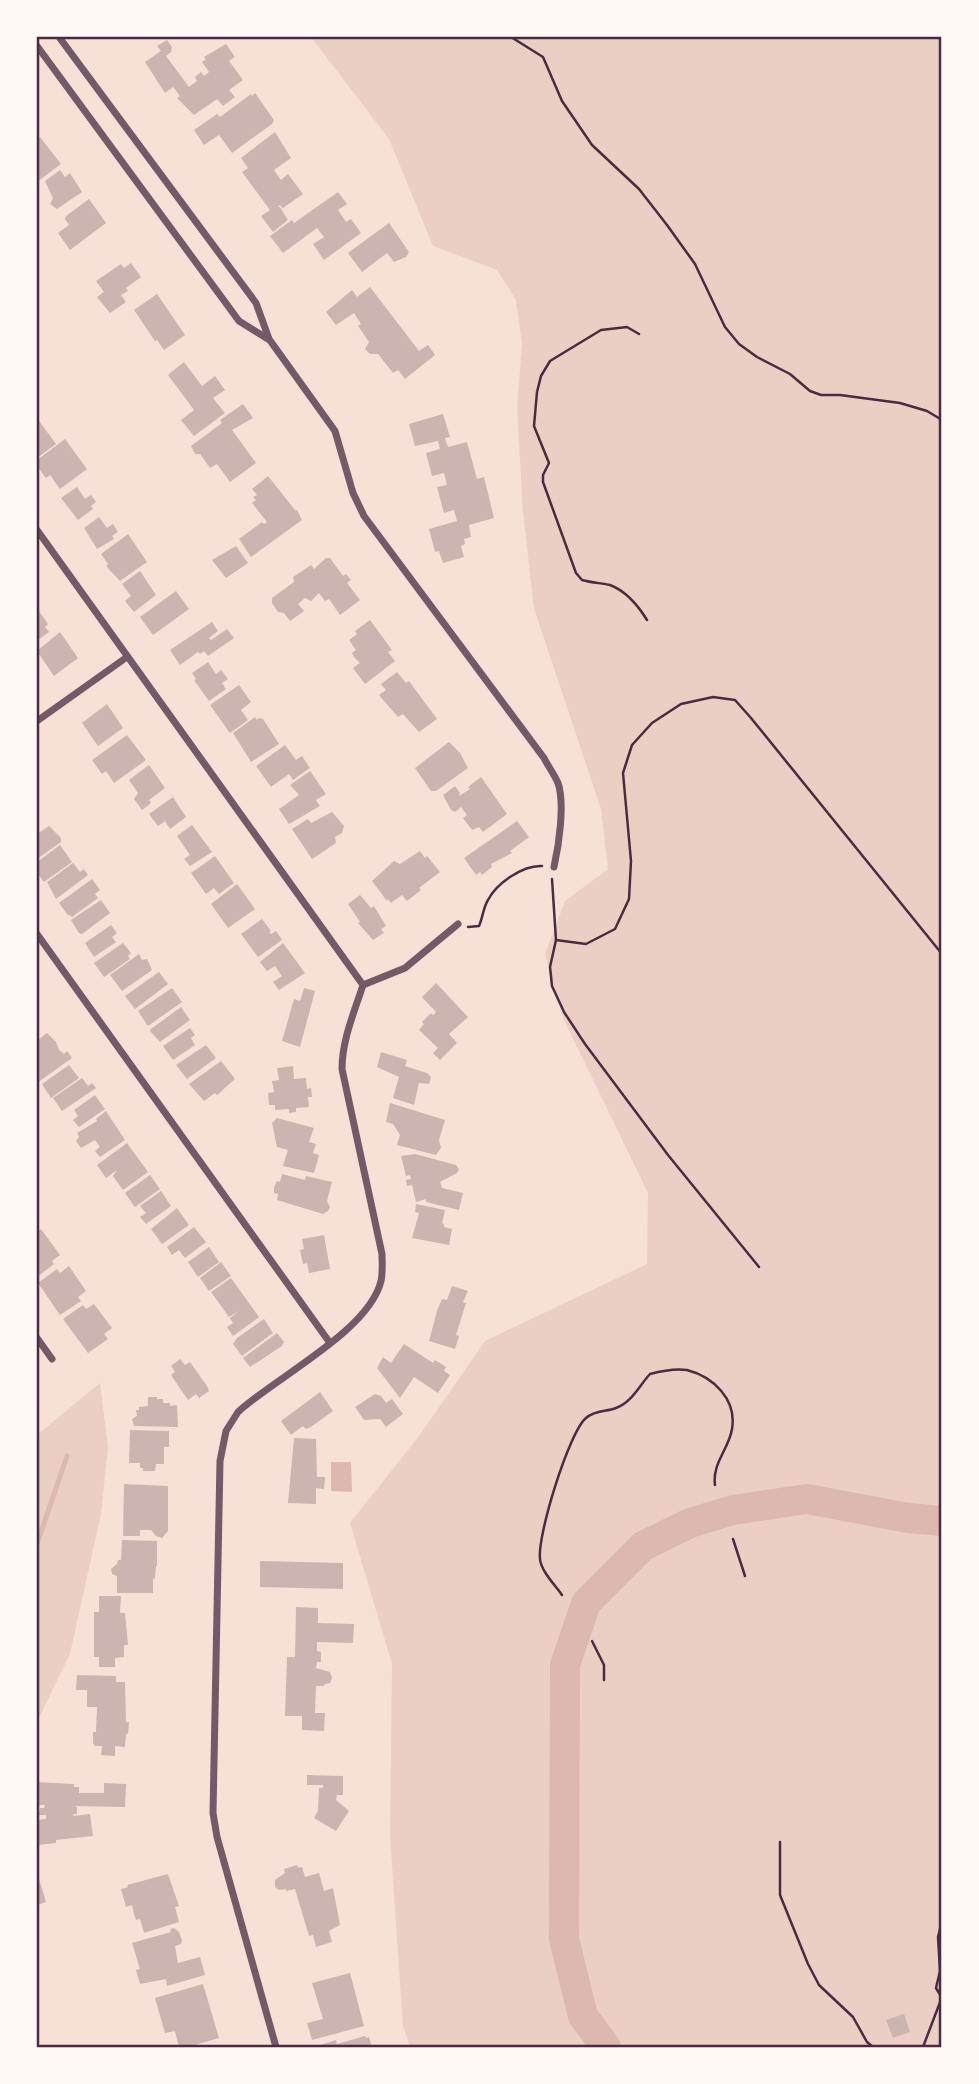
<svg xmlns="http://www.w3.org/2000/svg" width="979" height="2084" font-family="'Source Sans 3',sans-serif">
<rect width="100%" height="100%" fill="#f7e1d7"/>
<g fill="#ebcfc5">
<path d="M311,37H942V2047H410L403,2026L390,1837L392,1664L350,1523L419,1436L485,1341L647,1264L648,1193L563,1018L545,954L565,901L608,869L601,809L534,609L523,512L517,407L522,345L516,300L497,270L433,246L389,139Z"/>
<path d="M100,1383L108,1447L101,1514L70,1654L37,1722V1435Z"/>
</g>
<path fill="#dcb8b0" d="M331,1462H351L352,1492L331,1491Z"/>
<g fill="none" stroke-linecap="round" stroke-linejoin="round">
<path stroke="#dcb8b0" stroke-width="5" d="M37,1544L67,1456"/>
<path stroke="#dcb8b0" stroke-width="30" d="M606,2047L583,2016L564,1939L565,1665L586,1603L643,1546L690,1523L733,1510L807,1499L908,1518L942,1521"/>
</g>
<g fill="#ccb4b1">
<path d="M167,40L172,47L171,52L166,56L189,87L197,81L195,77L201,72L204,76L209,72L202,62L206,59L204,57L226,44L235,57L229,61L243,80L229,90L235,97L223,106L217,99L194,115L177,98L180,96L173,87L165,93L145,62L161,51L157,46Z"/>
<path d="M255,93L274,120L272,124L232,153L219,135L204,145L194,130L217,114L220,117L251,94L252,96Z"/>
<path d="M275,132L291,158L274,170L281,180L288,174L303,194L283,208L280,205L278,207H280L288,220L273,232L261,216L270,210L242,172L248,168L241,158Z"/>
<path d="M40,137L61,164L37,182V139Z"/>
<path d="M60,170L65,177L70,173L82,192L57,209L50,204L53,198L45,181Z"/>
<path d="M338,192L347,204L338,210L346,222L351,219L361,233L324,260L313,244L324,237L317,228L283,253L270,236L292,220L294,223Z"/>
<path d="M89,199L106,223L70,250L58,233L69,225L65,219L66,216Z"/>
<path d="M389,223L409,252L406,257L394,262L387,253L362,272L348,253Z"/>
<path d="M131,263L141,277L126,288L128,291L121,295L126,302L110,313L97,297L104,292L96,281L121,264L124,268Z"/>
<path d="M370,287L419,351L428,345L435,355L405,379L398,370L393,373L378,354H370L365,349L369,342L358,326L361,324L354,313L336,325L326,312L352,290L357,297Z"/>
<path d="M157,294L185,335L164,350L157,340L155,341L134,310Z"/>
<path d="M184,362L202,386L215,376L225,390L213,398L225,413L194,436L181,420L194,410L168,375Z"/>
<path d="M243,404L253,418L232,430L256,463L230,482L217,464L210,468L200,454H195L191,446L222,423L220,420Z"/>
<path d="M443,414L450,437L445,438L448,447L467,442L477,479L484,477L494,518L469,525L471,537L464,539L465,544L461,546L464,557L443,563L439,551L435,552L429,529L457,521L454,510L444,513L437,487L447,485L444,473L432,476L426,453L440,449L438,441L415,446L409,424Z"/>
<path d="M39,421L56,444L37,458V423Z"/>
<path d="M65,439L87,469L60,489L50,475L46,478L37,466V460Z"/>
<path d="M268,476L295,510H297L302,520L251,557L239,539L262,522L264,524L267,522L252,503L256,500L253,497L257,495L252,489Z"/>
<path d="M77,487L85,499L91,495L96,502L91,506L93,509L78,520L61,498Z"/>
<path d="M99,517L107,528L113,524L118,532L112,536L114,539L97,549L84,528Z"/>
<path d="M128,534L147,562L120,581L106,566L108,564L101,554Z"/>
<path d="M236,546L248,563L226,578L212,560Z"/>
<path d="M326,558H330L343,576L346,574L351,580L347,583L360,600L340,615L329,599L325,601L319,593L311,601L305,598L298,604L304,611L290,621L284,613L278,612L272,603V598L294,582L293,577L311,565L314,569Z"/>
<path d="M140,571L156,595L134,612L125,601L131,596L122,584Z"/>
<path d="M176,591L189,609L153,635L140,617Z"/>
<path d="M37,608L48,624L45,627L49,632L37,641Z"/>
<path d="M370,620L392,650L388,652L395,661L365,684L353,668L360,663L354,657L352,653L356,650L349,640L357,634L355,631Z"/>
<path d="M212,622L218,631L209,638L211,640L227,629L234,638L208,656L204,651L200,654L198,652L180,665L170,650Z"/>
<path d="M60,632L78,658L54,676L37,651Z"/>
<path d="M208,662L216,674L221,670L228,679L222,683L226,689L209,701L194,680L196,679L192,673Z"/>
<path d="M397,672L406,683L409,681L437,719L419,732L403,714L398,717L379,695L386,690L381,684Z"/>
<path d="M239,685L251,702L241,710L248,720L230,733L210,705Z"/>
<path d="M107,704L123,728L98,746L82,723Z"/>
<path d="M255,717L257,720L259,718L263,719L279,744L251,762L233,733Z"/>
<path d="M127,735L146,760L114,783L106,771L102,774L92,760Z"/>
<path d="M449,742L460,753L468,768L436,791H431L415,768Z"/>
<path d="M285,745L296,760L302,756L310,768L293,780L289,774L271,787L256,766Z"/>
<path d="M149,765L165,788L149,800L151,803L142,810L134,799L138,793L129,780Z"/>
<path d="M310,771L326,794L316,800L320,806L289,824L279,809L299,795L290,785Z"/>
<path d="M481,777L507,814L483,832L479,827L472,830L463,818L467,815L461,807L455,812L451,810L443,795L455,786L460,793L459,796L470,789L468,787Z"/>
<path d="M173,797L186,817L170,829L165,821L158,826L149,814Z"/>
<path d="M332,812L344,826L342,833L335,837L336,843L312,859L292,829L308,819L311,823Z"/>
<path d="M517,821L529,837L510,851L512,853L491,864L492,867L482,875L480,872L476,875L464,858Z"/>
<path d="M192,825L212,852L190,866L184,859L190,855L177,836Z"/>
<path d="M49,826L61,838V842L37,859V834Z"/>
<path d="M60,845L72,862L44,882L37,873V862Z"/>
<path d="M420,851L425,858L427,856L440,872L419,888L421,890L407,901L402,895L391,903L388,899L387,901L372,881L394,861L400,864Z"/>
<path d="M215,856L234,883L219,894L214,888L206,894L191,873Z"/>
<path d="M73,863L80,872L84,869L88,875L56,899L47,882Z"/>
<path d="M92,879L100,890L95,894L98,898L72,917L67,914L59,903Z"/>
<path d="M237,884L255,909L228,928L211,904Z"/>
<path d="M360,895L371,908L374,906L386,926L381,929L384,933L373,940L358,923L360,922L348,904Z"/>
<path d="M101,900L110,913L82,934L79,933L71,920Z"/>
<path d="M262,919L271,931L269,932L271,934L276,931L282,940L258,957L241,934Z"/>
<path d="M111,925L117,933L112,937L116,942L94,957L85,943Z"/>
<path d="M123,943L131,953L128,956L130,959L104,977L94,963Z"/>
<path d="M283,943L305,973L279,990L273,982L282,976L275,966L267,971L260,962Z"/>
<path d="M139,954L142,960L147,959L152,970L122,991L110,975Z"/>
<path d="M159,972L168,984L135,1009L125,996Z"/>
<path d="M436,983L468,1017L449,1034L457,1043L440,1060L433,1053L438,1048L419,1030L424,1024L422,1022L431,1013L433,1015L436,1012L422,997Z"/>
<path d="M172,988L182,1002L148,1026L138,1011Z"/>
<path d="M304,988L315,991L300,1047L282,1041L294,999L300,1001Z"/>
<path d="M181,1007L190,1020L160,1042L150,1031L151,1029Z"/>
<path d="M190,1028L195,1035L191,1038L195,1045L173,1060L163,1046Z"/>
<path d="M47,1033L56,1042L59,1050L64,1054L67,1051L72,1058L37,1083V1041Z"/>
<path d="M206,1045L216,1058L187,1079L176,1065Z"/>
<path d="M381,1052L407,1060L405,1066L427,1073L431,1077L429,1084L419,1083L414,1105L393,1098L399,1077L377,1067Z"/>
<path d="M221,1061L235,1079L217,1095L215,1093L204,1101L189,1084Z"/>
<path d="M69,1065L79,1078L51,1098L42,1084Z"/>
<path d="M293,1066L294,1079L306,1078L307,1089L311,1088L312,1097H308L309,1107L296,1108V1112L289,1113V1109L275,1110V1105H269L268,1093L274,1092L272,1081L279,1080L277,1068Z"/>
<path d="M82,1078L88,1086L92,1083L96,1088L62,1111L53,1098Z"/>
<path d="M95,1095L105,1109L79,1127L73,1120L78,1116L74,1110Z"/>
<path d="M390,1103L445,1120L439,1140L441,1148L436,1155L397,1145L400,1135L393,1124L386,1122Z"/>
<path d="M106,1111L125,1140L100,1157L95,1151L100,1147L95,1140L81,1148L76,1141L79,1137L77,1133L97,1121L96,1119Z"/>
<path d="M277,1118L314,1128L309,1142L316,1144L313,1153L319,1155L314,1173L283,1166L288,1150L277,1147L272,1123Z"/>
<path d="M127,1143L148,1172L123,1190L113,1176L117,1170L106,1178L97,1165Z"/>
<path d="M415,1154L456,1165L459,1169L457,1173L440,1182L442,1188L463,1193L459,1210L426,1202V1199L416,1202L412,1185L407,1186L406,1180L411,1179L410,1175L406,1176L401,1156Z"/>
<path d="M282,1174L305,1180L306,1176L332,1182L327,1201L330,1207L328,1211L323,1214L277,1200L278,1194L274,1193V1187L277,1181L280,1182Z"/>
<path d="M150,1175L160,1189L135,1207L125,1193Z"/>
<path d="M161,1191L171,1206L146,1224L140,1217L146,1213L140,1206Z"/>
<path d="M416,1204L445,1210L442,1223L444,1224V1227L452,1229L449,1245L412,1238L419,1213L415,1212Z"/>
<path d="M177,1208L189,1225L162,1244L151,1229Z"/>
<path d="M194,1227L206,1242L185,1258L179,1250L172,1255L167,1247Z"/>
<path d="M41,1229L60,1255L52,1261L54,1264L37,1277V1233Z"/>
<path d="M324,1235L330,1269L309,1273L307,1263L303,1264L300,1250L304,1249L302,1239Z"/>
<path d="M209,1247L219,1262L198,1277L188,1262Z"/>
<path d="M221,1262L231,1276L209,1291L200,1278Z"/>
<path d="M69,1266L86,1291L78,1297L81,1301L60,1315L38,1283L57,1269L60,1273Z"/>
<path d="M231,1278L259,1317L233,1336L227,1327L233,1323L230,1318L239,1311L229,1317L211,1292Z"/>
<path d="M452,1286L468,1291L463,1302L466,1303L456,1335L459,1336L455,1349L429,1341L437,1311L442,1299L447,1300Z"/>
<path d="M94,1304L112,1328L104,1334L108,1339L88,1353L63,1319L83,1305L86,1309Z"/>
<path d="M264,1319L273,1333L242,1356L233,1344L237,1338Z"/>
<path d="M277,1333L284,1342L282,1346L250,1367L243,1358Z"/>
<path d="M404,1344L433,1363L435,1360L446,1367L444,1371L450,1375L438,1393L414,1377L400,1398L377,1368L383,1357L391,1363Z"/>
<path d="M180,1359L185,1365L190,1362L207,1386L209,1391L199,1398L196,1394L188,1400L171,1375L175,1372L171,1366Z"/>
<path d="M320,1392L333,1411L311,1427L306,1429L303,1426L291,1435L281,1421Z"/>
<path d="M375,1394L381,1396L386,1403L392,1399L403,1414L386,1427L380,1419L364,1420L355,1407Z"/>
<path d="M148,1397H157V1399H163V1403H170V1406L177,1405L178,1427L134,1426L132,1419L137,1416L136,1410H139V1407L148,1406Z"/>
<path d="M130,1430L169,1431V1447H164V1464H156L155,1471H143V1468H140V1463H129Z"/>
<path d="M294,1438L316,1439L317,1477H325L324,1489L316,1488V1504L288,1503Z"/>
<path d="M124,1484L168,1486V1531L162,1538L156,1536L151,1530H140V1536H123Z"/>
<path d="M122,1540L157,1541V1566H156L155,1578L153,1579V1593H117V1576L112,1574L111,1569L117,1564L118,1560H121Z"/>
<path d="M260,1561L343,1563V1589L260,1587Z"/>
<path d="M99,1596H121L120,1613H125L128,1645H124V1657L115,1658V1667H99V1657H94V1612H99Z"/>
<path d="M296,1607L318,1608V1623L354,1624L353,1643L317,1642V1651L321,1652V1662H317L316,1668L330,1672L332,1678L330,1683L325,1684L324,1686H316L315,1713H325L324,1731L302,1730V1716H285L287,1657H295Z"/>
<path d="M77,1675L116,1676V1682H125L126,1722H129L128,1734H126L125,1747L115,1746V1756L101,1755L102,1746H95L93,1743V1732H96L97,1707H87V1690H76Z"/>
<path d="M307,1775L343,1776V1795H337L336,1800L349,1811L336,1831L314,1818L318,1811L319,1788H323V1785H307Z"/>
<path d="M37,1782L74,1784V1787H79V1793H104V1783L126,1784L125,1807L74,1806L77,1807V1814H73L74,1816L90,1814L93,1836L56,1840V1843L37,1845V1820L46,1819V1815H39L40,1808H44L45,1805H37Z"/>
<path d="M297,1865L298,1868L302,1867L305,1877L319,1873L324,1891L333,1888L340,1925L329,1931L332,1942L316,1947L313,1935L309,1936L295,1889L286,1891V1889L279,1890L275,1887V1880L285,1873L284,1869Z"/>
<path d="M37,1872L46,1902L37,1905Z"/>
<path d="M168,1874L179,1906L175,1907L179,1922L144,1933L140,1919L136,1920L134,1914L132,1905L126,1907L121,1889L128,1887L127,1885Z"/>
<path d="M174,1928L179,1932L182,1940L181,1944L175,1946L178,1963L200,1957L205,1975L167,1986L166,1979L140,1984L136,1970L140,1969L132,1943L171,1932L170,1929Z"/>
<path d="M350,1973L364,2026L312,2040L307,2023L323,2019L312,1983Z"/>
<path d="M203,1984L219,2038L188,2047H179L175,2031L165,2033L155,1998Z"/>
<path d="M904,2014L910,2032L893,2038L886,2020Z"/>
<path d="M365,2036L366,2038L369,2037L372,2047H314L336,2040L337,2044Z"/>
</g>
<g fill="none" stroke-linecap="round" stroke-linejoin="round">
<g stroke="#4a2c40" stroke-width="2.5">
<path d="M511,37L543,57L562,101L592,145L639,189L667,225L695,264L725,327L739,344L757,357L790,374L810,391L821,395H840L900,403L927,411L942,420"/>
<path d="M639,334L627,327L601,330L550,361L541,376L537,392L534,426L549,463L543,475V482L576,573L582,580C592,583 602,583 610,585C626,591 639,607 647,620"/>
<path d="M552,879L556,940L550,967L552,986L564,1012L585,1044L668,1155L759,1267"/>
<path d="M468,927L479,926C483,917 483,908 488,900C497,883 523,865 542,866"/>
<path d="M556,940L586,944L615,929L629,899L631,861L623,773L632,745L652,723L681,704L713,697L735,700L751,718L942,954"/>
<path d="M733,1539L745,1576"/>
<path d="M562,1595C555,1585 541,1571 540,1559C537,1536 569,1432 586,1418C595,1410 606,1412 616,1408C632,1402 639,1386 650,1374C661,1371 675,1368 687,1370C714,1377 737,1400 732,1429C729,1449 712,1463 715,1485"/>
<path d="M592,1641L604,1665V1680"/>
<path d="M780,1842V1895L808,1964L819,1985L853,2017L867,2042L873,2047"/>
<path d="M942,1998L936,1988L940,1971L938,1937L942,1921"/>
<path d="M923,2047L942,1997"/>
</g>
<g stroke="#755966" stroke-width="7">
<path d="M59,37L256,303L269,339L335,431L353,493L364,516L544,758C548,766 554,774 558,783C565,803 559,845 554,867"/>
<path d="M37,46L239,321L268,339"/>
<path d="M37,530L363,985"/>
<path d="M37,721L127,657"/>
<path d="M37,934L330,1343"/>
<path d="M363,985L405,968L458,924"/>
<path d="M37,1338L52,1359"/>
<path d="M276,2047L217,1837L213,1813L220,1461L226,1431L238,1412C276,1377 369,1331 381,1281C383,1272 382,1262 382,1254L342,1069C342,1040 354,1013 363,985"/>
</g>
</g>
<rect width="979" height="2084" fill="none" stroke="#fffaf5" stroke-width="77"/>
<rect x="38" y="38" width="902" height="2008" fill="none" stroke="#4a2c40" stroke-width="2.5"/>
</svg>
